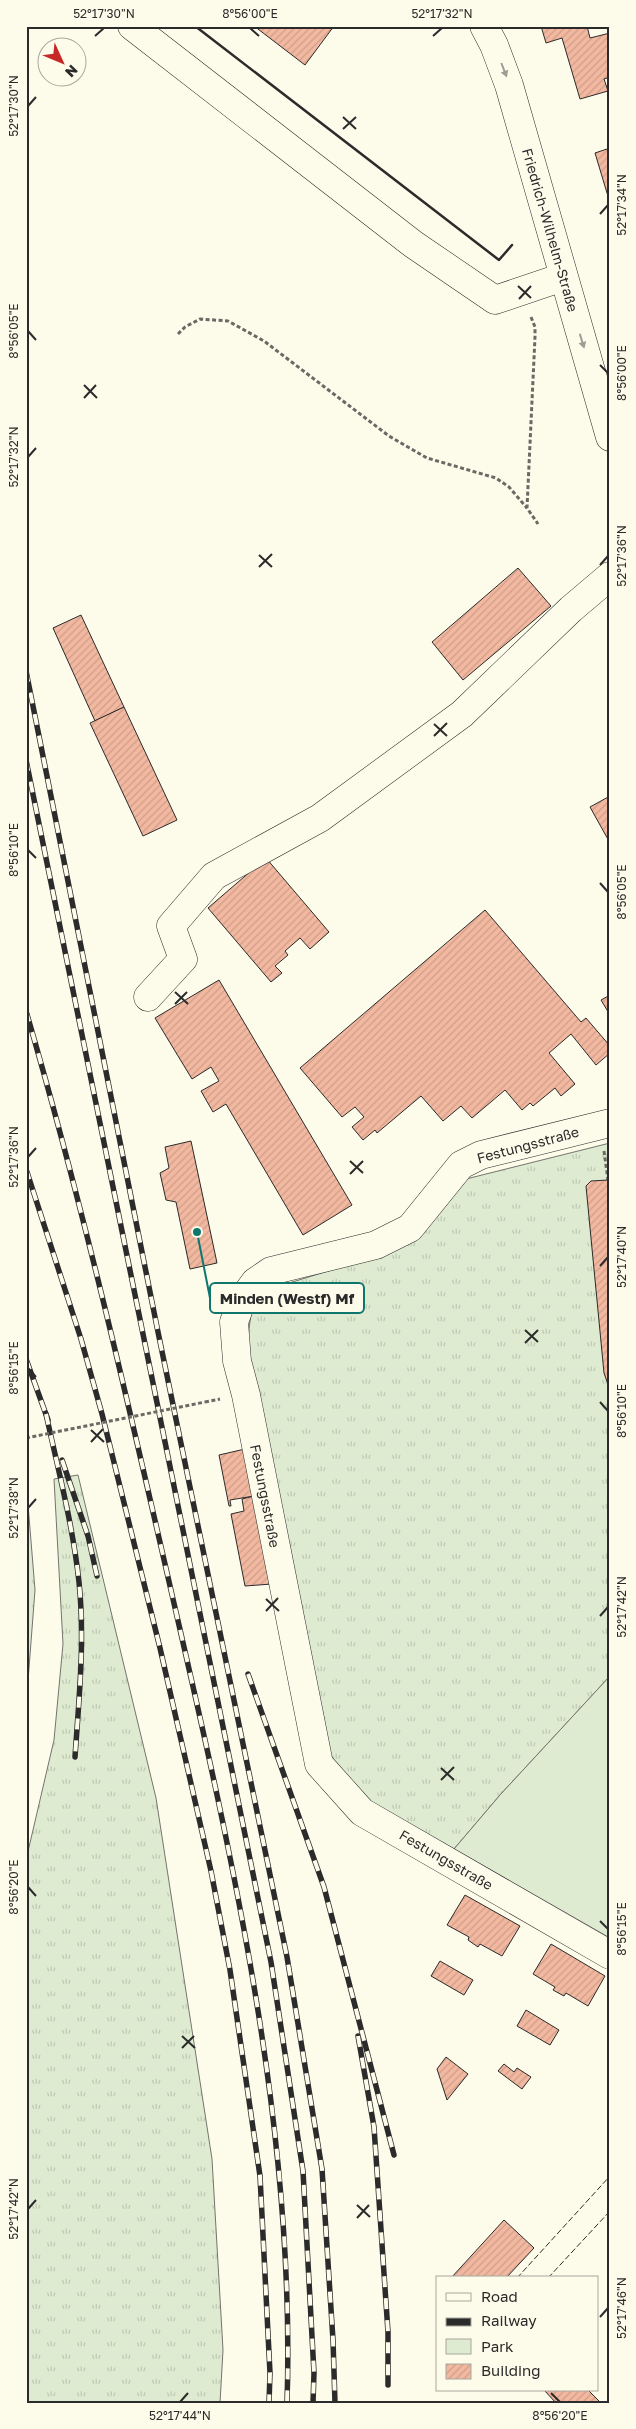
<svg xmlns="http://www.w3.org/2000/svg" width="636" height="2429" font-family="'Golos Text',sans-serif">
<defs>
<pattern id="grass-tufts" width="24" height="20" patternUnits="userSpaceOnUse" patternTransform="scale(1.25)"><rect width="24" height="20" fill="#deebd1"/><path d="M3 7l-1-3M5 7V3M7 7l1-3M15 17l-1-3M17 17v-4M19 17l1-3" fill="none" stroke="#bfcab4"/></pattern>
<pattern id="building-hatch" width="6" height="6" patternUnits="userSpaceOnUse" patternTransform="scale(1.25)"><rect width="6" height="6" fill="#f2b8a0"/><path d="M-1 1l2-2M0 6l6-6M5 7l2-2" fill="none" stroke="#d09e8a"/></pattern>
</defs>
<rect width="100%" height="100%" fill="#fdfbea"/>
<g fill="url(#grass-tufts)" stroke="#74746e">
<path d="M610,1143V1676L500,1795L454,1849L370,1803L337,1769L319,1739L246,1352L251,1314L273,1288L396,1250L466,1179Z"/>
<path d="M78,1475L156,1798L212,2159L223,2350L220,2403H26V1860L54,1740L63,1644L54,1479Z"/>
<path d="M26,1480L35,1590L26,1707Z"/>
</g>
<path fill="#deebd1" stroke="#74746e" d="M610,1676V1938L454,1849L500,1795Z"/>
<g fill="url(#building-hatch)" stroke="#2b2b2b">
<path d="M254,26H334L305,65Z"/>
<path d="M541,26H587L590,38L610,33V77L604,79L608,91L580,99L562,38L546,43Z"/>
<path d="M610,148V203L595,153Z"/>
<path d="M518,568L551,606L463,680L432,642Z"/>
<path d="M81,615L124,707L95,721L53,628Z"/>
<path d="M124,707L177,820L143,836L90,723Z"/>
<path d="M610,796V843L590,807Z"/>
<path d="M266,858L329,932L310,949L300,938L285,951L288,955L275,966L282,973L271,982L208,908Z"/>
<path d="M485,910L581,1022L586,1018L610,1046V1053L596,1065L571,1034L549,1053L575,1084L561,1096L555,1088L533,1106L530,1103L522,1110L505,1090L472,1118L461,1106L443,1121L421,1096L377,1133L375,1130L363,1140L352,1127L364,1117L355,1107L342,1117L300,1068Z"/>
<path d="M219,980L352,1205L303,1235L226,1104L213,1112L201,1091L219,1081L211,1067L192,1079L155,1018Z"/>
<path d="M610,995V1015L601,1000Z"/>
<path d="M191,1141L217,1263L190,1269L176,1202L166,1200L160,1173L169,1168L165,1147Z"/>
<path d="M608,1180H610V1390L604,1373L586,1186L591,1181Z"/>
<path d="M245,1449L254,1496L230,1500L231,1506H229L219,1455Z"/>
<path d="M254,1496L272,1584L245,1586L231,1514L244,1511L242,1499Z"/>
<path d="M465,1895L520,1926L502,1956L480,1944L478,1947L468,1940L469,1937L447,1925Z"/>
<path d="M551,1944L605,1976L588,2006L566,1993L564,1996L553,1990L555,1987L533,1974Z"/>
<path d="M440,1961L473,1980L464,1995L431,1976Z"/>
<path d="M526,2010L559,2030L550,2045L517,2026Z"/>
<path d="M446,2057L468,2074L447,2100L437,2069Z"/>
<path d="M504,2064L514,2072L517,2068L531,2077L522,2089L498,2071Z"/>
<path d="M504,2220L534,2248L506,2278H451Z"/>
<path d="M544,2390H588L601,2403H556Z"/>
</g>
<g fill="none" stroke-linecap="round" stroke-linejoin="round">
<g stroke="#2b2b2b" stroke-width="29">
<g id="minor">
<path d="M132,26L413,244L495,300L563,277"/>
<path d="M148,997L183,959L171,926L214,876L320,818L462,714L571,609L610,576"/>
<path d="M610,1123L481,1155L461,1165L410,1228L376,1245L271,1271L255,1282L242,1300L234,1322L237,1361L246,1395L319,1764L362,1812L610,1955"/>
</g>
</g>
<g stroke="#2b2b2b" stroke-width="29">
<path id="major" d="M484,26L494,45L509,85L610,437"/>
</g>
<g stroke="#6a6964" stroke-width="3" stroke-dasharray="4 2.5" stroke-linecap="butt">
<path d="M531,317L535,327V337L527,508L538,524"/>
<path d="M178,334L185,327L200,319L228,321L264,341L389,436L427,458L496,478L509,487L527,508"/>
<path d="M604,1151L608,1180"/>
<path d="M205,1402L220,1399"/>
</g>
<use href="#minor" stroke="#fdfbea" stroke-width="28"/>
<use href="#major" stroke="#fdfbea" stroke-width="28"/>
<g stroke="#2b2b2b" stroke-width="5.5">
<g id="rail">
<path d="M26,671L158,1332L287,1957L322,2169L333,2340L335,2403"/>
<path d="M26,760L271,1962L303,2171L314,2373L313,2403"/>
<path d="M26,1011C83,1206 128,1402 173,1599C233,1860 296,2133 287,2403"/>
<path d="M26,1169L81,1339L102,1414L160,1648L211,1871L230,1970L260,2176L270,2373L269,2403"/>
<path d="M26,1359L48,1420"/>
<path d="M46,1414C58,1469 73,1526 79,1582C85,1641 79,1698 75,1757"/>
<path d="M62,1460L88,1536L97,1576"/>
<path d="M248,1674L324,1887L394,2155"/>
<path d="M358,2036L374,2127L388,2332V2385"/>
</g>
</g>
<use href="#rail" stroke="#fdfbea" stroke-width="4" stroke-dasharray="11" stroke-linecap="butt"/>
<path stroke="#6a6964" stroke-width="3" stroke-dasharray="4 2.5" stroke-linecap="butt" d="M26,1438L205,1402"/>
<g stroke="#2b2b2b" stroke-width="1" stroke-dasharray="6 2.5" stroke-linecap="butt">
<path d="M517,2278L610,2176"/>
<path d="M548,2278L610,2211"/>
</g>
<path stroke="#2b2b2b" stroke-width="2.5" d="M195,26L499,260L512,245"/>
</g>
<defs><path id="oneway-solid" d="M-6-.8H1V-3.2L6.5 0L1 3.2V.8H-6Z" transform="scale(1.25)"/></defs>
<g fill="#9e9d94">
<use href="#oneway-solid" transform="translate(504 70) rotate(69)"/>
<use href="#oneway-solid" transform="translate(582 341) rotate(73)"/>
</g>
<path fill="none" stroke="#2b2b2b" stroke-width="2" d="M250,28L259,36M95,36L104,28M433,36L442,28M28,106L36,97M343,117L356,129M343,129L356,117M600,214L608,205M518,286L531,298M519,299L531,286M28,331L36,340M600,365L608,373M84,385L97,398M84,398L96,385M28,457L36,448M259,555L272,567M600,565L608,556M259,567L272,554M434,724L447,736M434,736L447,723M28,850L36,858M600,883L608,892M175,992L188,1004M175,1004L187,992M28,1157L36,1148M350,1161L363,1173M350,1174L363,1161M600,1266L608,1257M525,1330L538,1342M525,1343L538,1330M28,1368L36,1377M600,1402L608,1411M91,1430L104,1442M91,1442L103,1429M28,1508L36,1499M266,1599L279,1611M266,1611L278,1598M600,1616L608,1607M441,1768L454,1780M441,1780L454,1767M28,1887L36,1896M600,1921L608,1929M182,2036L195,2048M182,2048L194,2036M357,2205L370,2217M28,2209L36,2200M357,2218L369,2205M600,2317L608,2308M551,2393L560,2402M180,2402L188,2393"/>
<g text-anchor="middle" stroke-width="4" stroke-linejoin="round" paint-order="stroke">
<g font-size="14" fill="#2b2b2b" stroke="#fdfbea">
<text transform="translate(550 230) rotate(74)" y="5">Friedrich-Wilhelm-Straße</text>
<text transform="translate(528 1145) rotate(-15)" y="5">Festungsstraße</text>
<text transform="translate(265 1496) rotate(79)" y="5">Festungsstraße</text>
<text transform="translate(446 1860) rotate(30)" y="5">Festungsstraße</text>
</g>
</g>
<path fill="none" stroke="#0f766e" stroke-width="2" d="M197 1232L210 1298"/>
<circle fill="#0f766e" stroke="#fdfbea" stroke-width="2" cx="197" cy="1232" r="5"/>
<rect fill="#fdfbea" stroke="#0f766e" stroke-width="2" x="210" y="1283" width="154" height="30" rx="5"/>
<g font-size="15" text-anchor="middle" font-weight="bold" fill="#2b2b2b">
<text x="287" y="1304">Minden (Westf) Mf</text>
</g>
<rect width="636" height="2429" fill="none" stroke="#fdfbea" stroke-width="55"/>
<rect x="436" y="2276" width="162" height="115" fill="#fdfbea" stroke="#a9a89e"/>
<rect x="446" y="2293" width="25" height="8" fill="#fdfbea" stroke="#a9a89e"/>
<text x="481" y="2302" font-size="15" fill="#2b2b2b">Road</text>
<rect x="446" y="2318" width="25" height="8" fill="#2b2b2b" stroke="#a9a89e"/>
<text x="481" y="2326" font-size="15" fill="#2b2b2b">Railway</text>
<rect x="446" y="2339" width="25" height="15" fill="#deebd1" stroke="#a9a89e"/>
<text x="481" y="2352" font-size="15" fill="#2b2b2b">Park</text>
<rect x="446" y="2364" width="25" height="15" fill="url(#building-hatch)" stroke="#a9a89e"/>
<text x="481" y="2376" font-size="15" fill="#2b2b2b">Building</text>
<g transform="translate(62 62) rotate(134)"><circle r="24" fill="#fdfbea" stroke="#a9a89e"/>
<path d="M0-4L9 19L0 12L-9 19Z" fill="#c62828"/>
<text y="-8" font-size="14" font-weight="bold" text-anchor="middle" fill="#2b2b2b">N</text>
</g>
<rect x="28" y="28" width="580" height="2374" fill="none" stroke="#2b2b2b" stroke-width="2"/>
<g font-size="12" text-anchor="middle" fill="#2b2b2b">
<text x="104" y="18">52°17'30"N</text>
<text x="250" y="18">8°56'00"E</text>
<text x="442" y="18">52°17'32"N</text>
<text transform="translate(14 106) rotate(-90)" y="4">52°17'30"N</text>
<text transform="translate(622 205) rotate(-90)" y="4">52°17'34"N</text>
<text transform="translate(14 331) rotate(-90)" y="4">8°56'05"E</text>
<text transform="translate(622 373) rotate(-90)" y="4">8°56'00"E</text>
<text transform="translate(14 457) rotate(-90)" y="4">52°17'32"N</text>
<text transform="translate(622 556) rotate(-90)" y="4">52°17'36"N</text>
<text transform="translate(14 850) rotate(-90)" y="4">8°56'10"E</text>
<text transform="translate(622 892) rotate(-90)" y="4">8°56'05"E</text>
<text transform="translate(14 1157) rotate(-90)" y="4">52°17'36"N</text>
<text transform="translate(622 1257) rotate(-90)" y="4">52°17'40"N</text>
<text transform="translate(14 1368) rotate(-90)" y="4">8°56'15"E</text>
<text transform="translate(622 1411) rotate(-90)" y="4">8°56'10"E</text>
<text transform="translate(14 1508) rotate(-90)" y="4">52°17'38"N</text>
<text transform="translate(622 1607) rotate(-90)" y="4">52°17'42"N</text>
<text transform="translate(14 1887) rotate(-90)" y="4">8°56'20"E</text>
<text transform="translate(622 1929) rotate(-90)" y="4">8°56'15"E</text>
<text transform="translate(14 2209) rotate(-90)" y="4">52°17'42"N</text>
<text transform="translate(622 2308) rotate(-90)" y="4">52°17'46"N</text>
<text x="180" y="2420">52°17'44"N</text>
<text x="560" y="2420">8°56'20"E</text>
</g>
</svg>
